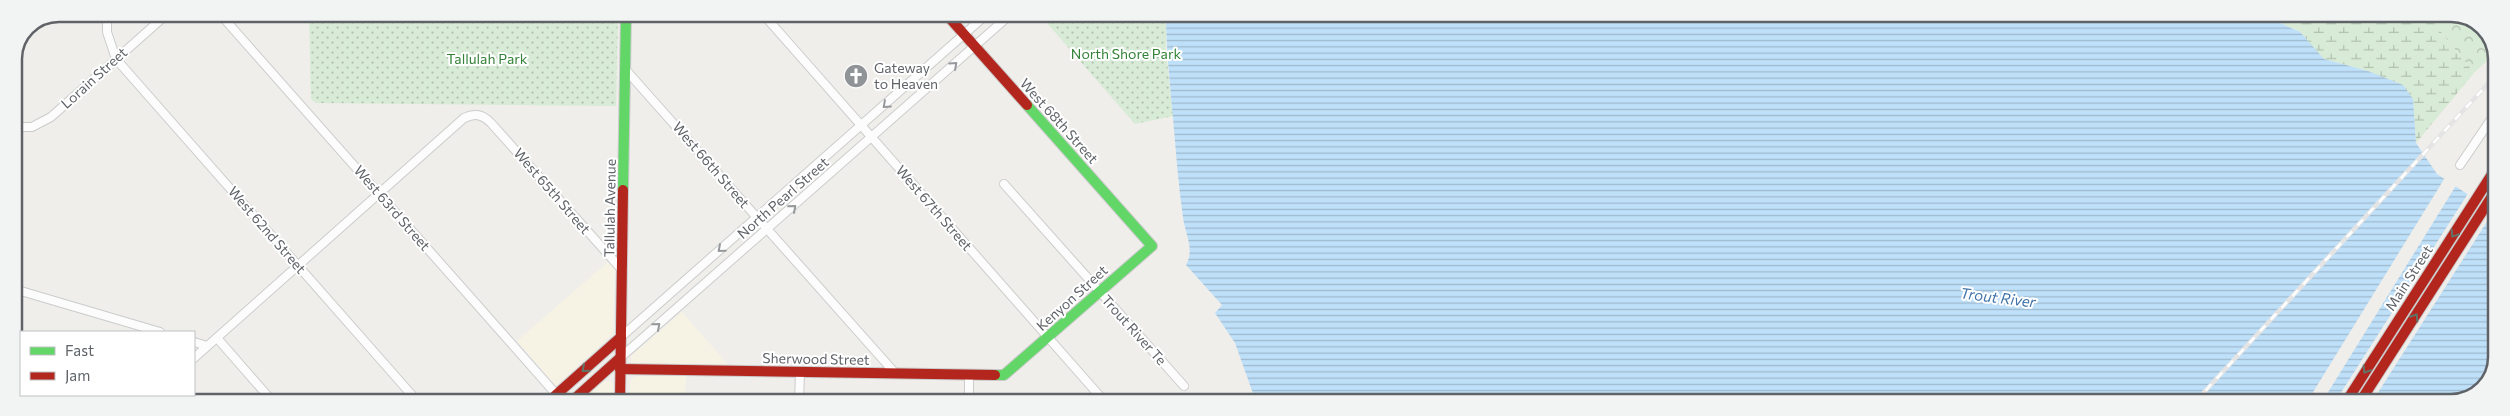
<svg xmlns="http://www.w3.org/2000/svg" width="2510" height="416" font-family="Commissioner,sans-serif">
<defs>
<pattern id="green-dots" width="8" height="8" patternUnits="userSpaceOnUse" patternTransform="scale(1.25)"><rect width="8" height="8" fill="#d8ebd6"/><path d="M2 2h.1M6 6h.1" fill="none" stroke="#b2c2b1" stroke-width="1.8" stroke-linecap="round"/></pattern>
<pattern id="forest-crowns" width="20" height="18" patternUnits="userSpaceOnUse" patternTransform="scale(1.25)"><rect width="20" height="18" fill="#d8ebd6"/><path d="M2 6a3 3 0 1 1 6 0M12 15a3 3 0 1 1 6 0" fill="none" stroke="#b2c2b1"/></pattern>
<pattern id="wetland-marsh" width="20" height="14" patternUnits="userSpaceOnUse" patternTransform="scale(1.25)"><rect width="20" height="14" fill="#d8ebd6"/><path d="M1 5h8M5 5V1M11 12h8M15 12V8" fill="none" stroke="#b2c2b1"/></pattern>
<pattern id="water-rules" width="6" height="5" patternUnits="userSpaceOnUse" patternTransform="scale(1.25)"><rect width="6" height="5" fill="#bfe0f9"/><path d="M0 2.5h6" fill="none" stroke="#9eb9cd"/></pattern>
</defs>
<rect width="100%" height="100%" fill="#efeeea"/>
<g fill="#f7f3e4">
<path d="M608,262L615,269L613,334L556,386L517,341Z"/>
<path d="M682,312L730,367L638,365L631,363V356Z"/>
<path d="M637,376H686L685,402H630V381Z"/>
<path d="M605,381H610L613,384V402H580Z"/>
</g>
<g fill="url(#green-dots)">
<path d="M309,14H618L616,106L316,103L311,99Z"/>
<path d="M1039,14H1166V52L1173,116L1135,124Z"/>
</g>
<g fill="url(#forest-crowns)">
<path d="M2261,14H2302L2300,32Z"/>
<path d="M2431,14H2457L2483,27L2495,53L2474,73L2433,22Z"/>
</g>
<path fill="url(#wetland-marsh)" d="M2302,14H2431L2433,22L2474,73L2416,143L2413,99L2368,71L2323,59L2300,32Z"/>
<path fill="url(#water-rules)" d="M1166,14H2260L2300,32L2324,59L2368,71L2403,85L2413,99L2416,143L2437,174L2496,213V363L2480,391L2450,402H1249L1255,399L1235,343L1215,313L1222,305L1186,265C1195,249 1185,234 1183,217C1178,184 1176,151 1173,118C1170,83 1166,49 1166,14Z"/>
<g fill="#efeeea">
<path d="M2446,176L2457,184L2322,402H2307Z"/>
<path d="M2469,192L2495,209L2372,402H2335Z"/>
</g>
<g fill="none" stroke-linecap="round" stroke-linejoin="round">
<g stroke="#cbcccc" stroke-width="10">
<g id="street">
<path d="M107,14V32L116,59L418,402"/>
<path d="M220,14L563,402"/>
<path d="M763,14L1105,402"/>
<path d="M625,69L895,373"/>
<path d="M14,127H32L51,117L167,14"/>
<path d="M2460,165L2496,112"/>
<path d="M1004,184L1184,386"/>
<path d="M14,289L160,332"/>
<path d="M621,337L987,14"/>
<path d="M217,338L273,402"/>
<path d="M194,342L207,346"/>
<path d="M194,358L464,118C475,113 482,114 491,123L623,271"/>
<path d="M620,358L1011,14"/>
<path d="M145,402L153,395"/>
<path d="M799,402L800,373"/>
<path d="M969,402V375"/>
</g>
</g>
<g stroke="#cacacb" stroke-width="12">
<g id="fast">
<path d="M623,190L626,14"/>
<path d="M995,375H1004L1152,246L1027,105"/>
</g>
</g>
<g stroke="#cacacb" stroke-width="12">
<g id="jam">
<path d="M946,14L1027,105"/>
<path d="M620,369L995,375"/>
<path d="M548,402L621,337"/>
<path d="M571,402L620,358"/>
<path d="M620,402L623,190"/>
<path d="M2346,402L2496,168"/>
<path d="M2360,402L2496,190"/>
</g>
</g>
<use href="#street" stroke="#fdfcfc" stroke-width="8"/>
<use href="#fast" stroke="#63d668" stroke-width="10"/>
<use href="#jam" stroke="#b3261e" stroke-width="10"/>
<g stroke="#e4e4e4" stroke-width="4.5">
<path id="rail" d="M2195,402L2496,75"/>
</g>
<use href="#rail" stroke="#fff" stroke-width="2.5" stroke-dasharray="8" stroke-linecap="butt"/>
</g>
<defs><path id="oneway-chevron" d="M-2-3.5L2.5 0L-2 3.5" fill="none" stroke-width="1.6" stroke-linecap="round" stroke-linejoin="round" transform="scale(1.25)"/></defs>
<g stroke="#96999c">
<use href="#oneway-chevron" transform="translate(954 65) rotate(-42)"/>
<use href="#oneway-chevron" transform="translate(886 105) rotate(138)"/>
<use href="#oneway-chevron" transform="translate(793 208) rotate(-41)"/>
<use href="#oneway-chevron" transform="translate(721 249) rotate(139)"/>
<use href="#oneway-chevron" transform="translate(657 326) rotate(-41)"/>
</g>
<g stroke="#607468">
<use href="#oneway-chevron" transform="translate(2454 234) rotate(123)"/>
<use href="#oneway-chevron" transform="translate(2415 317) rotate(-57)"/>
<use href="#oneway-chevron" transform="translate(585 369) rotate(139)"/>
<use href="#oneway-chevron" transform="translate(2366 370) rotate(123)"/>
</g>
<defs>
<g id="church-disc" transform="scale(1.25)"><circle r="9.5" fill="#919496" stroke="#fff"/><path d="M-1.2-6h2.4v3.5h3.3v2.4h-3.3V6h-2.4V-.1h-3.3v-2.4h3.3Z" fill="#fff"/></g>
</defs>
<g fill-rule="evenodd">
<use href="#church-disc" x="856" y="76"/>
</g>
<g text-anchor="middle" stroke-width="4" stroke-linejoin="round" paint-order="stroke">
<g font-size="14" fill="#348238" stroke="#fff">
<text x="1126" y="59">North Shore Park</text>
<text x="487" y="64">Tallulah Park</text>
</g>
<g font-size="14" fill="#5f6368" stroke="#fff" text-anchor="start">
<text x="874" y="73">Gateway<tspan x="874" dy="16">to Heaven</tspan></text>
</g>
<g font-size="14" fill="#5f6368" stroke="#fff">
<text transform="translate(94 78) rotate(-42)" y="5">Lorain Street</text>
<text transform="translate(1059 121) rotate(48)" y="5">West 68th Street</text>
<text transform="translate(711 165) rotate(49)" y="5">West 66th Street</text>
<text transform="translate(552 191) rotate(49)" y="5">West 65th Street</text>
<text transform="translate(783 198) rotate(-41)" y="5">North Pearl Street</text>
<text transform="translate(392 208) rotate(49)" y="5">West 63rd Street</text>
<text transform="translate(610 208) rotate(-89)" y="5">Tallulah Avenue</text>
<text transform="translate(934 208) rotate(49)" y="5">West 67th Street</text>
<text transform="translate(267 230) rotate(49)" y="5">West 62nd Street</text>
<text transform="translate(2409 278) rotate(-57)" y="5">Main Street</text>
<text transform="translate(1072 298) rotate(-42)" y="5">Kenyon Street</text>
<text transform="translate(1134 330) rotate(48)" y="5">Trout River Te</text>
<text transform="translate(816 359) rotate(1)" y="5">Sherwood Street</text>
</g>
<g font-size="15" font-style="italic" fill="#4174aa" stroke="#fff">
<text transform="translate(1998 298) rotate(7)" y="5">Trout River</text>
</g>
</g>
<path d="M0 0H2510V416H0ZM59 22H2451A37 37 0 0 1 2488 59V357A37 37 0 0 1 2451 394H59A37 37 0 0 1 22 357V59A37 37 0 0 1 59 22Z" fill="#f2f3f3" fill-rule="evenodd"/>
<path fill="none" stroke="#5f6368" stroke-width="2.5" d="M59 22H2451A37 37 0 0 1 2488 59V357A37 37 0 0 1 2451 394H59A37 37 0 0 1 22 357V59A37 37 0 0 1 59 22Z"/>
<rect x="20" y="331" width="175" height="65" fill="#ffffff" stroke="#bfc1c3"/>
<rect x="30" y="347" width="25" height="8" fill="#63d668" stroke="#bfc1c3"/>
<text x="65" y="356" font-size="15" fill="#5f6368">Fast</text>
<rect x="30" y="372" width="25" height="8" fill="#b3261e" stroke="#bfc1c3"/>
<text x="65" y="381" font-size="15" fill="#5f6368">Jam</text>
</svg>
